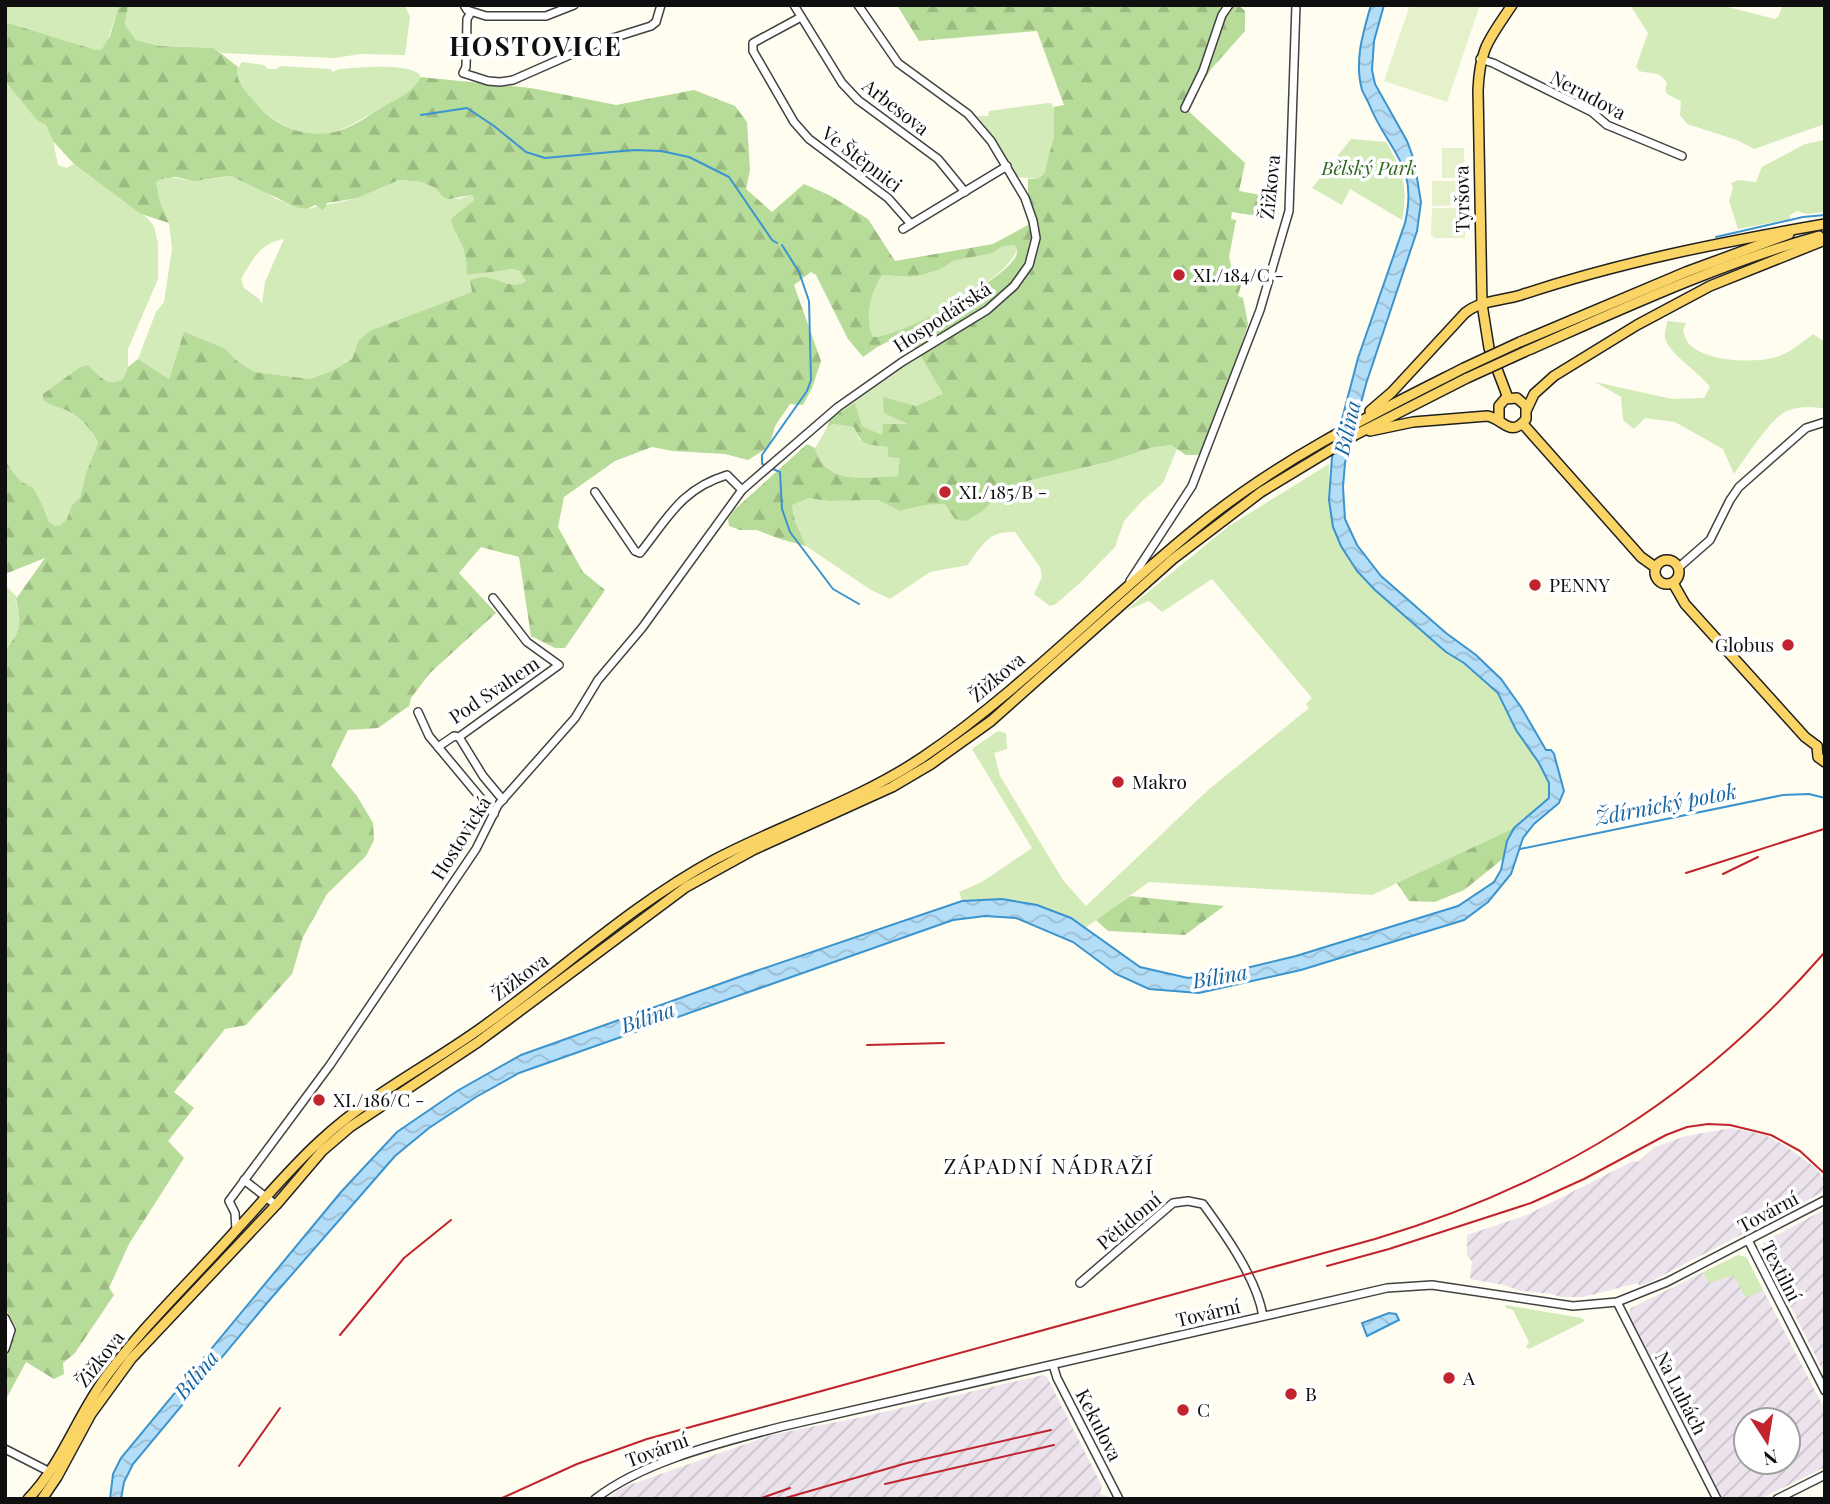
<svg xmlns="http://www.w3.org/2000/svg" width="1830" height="1504" font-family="'Playfair Display',serif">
<defs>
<pattern id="industrial-furrows" width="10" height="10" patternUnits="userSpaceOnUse" patternTransform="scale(1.75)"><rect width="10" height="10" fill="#ece3ed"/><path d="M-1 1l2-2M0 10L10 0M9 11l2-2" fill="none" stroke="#c9c2ca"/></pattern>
<pattern id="forest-firs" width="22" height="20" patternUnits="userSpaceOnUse" patternTransform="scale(1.75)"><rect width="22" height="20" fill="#b7db98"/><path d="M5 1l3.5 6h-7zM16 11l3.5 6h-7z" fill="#9cbb82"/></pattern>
<pattern id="water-waves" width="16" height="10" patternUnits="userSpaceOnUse" patternTransform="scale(1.75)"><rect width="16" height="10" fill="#b4def7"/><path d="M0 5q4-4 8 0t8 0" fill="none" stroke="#9abdd3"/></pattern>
</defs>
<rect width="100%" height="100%" fill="#fffcf0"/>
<g fill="url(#industrial-furrows)" fill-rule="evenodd">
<path d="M1732,1128L1765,1135L1784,1145L1815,1167L1825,1180V1191L1650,1282L1639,1286L1638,1283L1583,1297H1560L1553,1294L1521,1291L1504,1285L1470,1279L1472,1261L1467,1256V1235L1527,1215L1633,1161L1638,1162L1655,1147L1686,1136Z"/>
<path d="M1825,1209V1375L1762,1249L1764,1242Z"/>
<path d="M1738,1255L1746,1257L1825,1410V1467L1760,1499H1723L1629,1314L1631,1308ZM1746,1420H1788V1462H1746Z"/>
<path d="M1043,1375L1047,1377L1102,1486L1100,1494L1107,1496L1109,1499H607L621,1488L774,1434L858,1418Z"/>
</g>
<g fill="#d3eab9" fill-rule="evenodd">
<path d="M5,5H119L105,48L96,50L5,22Z"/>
<path d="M128,5H405L410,17L405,55L360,54L335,58L222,53L214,48L160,46L136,40L125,25Z"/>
<path d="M1630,5H1720L1775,19L1778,17L1783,5H1825V124L1754,149L1737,140L1687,124L1680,115L1681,101L1667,94L1665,90L1667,83C1660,71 1652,74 1639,71L1636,67L1648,33Z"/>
<path d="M242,62L264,65L268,69H276L280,66L330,69L333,72L339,69C358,68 407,62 420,75C416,92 399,98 385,106C361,118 340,136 311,135C287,134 220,87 242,62Z"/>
<path d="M5,81L37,119L46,125L53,141L58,165L67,168L74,164L147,218L154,226L158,243V279L128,349V367L123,379C107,388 100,376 88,365L80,367L43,394C62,406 89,421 98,443L86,473L80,499L73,505L67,519L60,525L55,526L49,522L42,504L33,489L20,481L5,461Z"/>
<path d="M1048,103H1051C1063,119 1048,156 1044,174L1037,179L1018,177L995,139L977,116H988L989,111Z"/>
<path d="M1351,139L1386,142C1402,169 1409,188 1402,220L1350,189L1342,205L1312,188Z"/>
<path d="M1825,140V212L1807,214L1797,211L1790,215V219L1738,229L1729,201L1733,187L1731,183L1738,180L1756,182L1762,167L1805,144Z"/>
<path d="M231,176L259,188L276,199L307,209L358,198L399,180L422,182L435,188L443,197L459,199L471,195L474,200L454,216L456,234L466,250V272L470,275L513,269C521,271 524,273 526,281C510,291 498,278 482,277C478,277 474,279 471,280L472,292L358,341L352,359L332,371L308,379L255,372L237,361L226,349L184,333L169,379L138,359L156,312L164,302L172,249L169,223L160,202L156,182C170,174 182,181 196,180C208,180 220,178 231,176ZM284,239L265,282L262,304L259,299L244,288L241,279C253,259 260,243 284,239Z"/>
<path d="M1014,245L1017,248C1014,277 901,337 873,337C864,318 871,292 882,275L911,277L922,275L941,269L953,261L993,253L1001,247Z"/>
<path d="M1667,321L1686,323L1683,330C1685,336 1686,341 1690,345C1709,363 1764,365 1786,353C1795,348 1804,341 1813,334L1825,342V409C1813,406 1798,406 1787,411C1772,416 1744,460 1734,474L1723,449L1675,422L1645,418L1634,429L1623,420L1621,397L1595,382L1672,399L1704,398L1710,387C1699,372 1668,353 1665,338C1664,333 1667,326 1667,321Z"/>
<path d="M920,355L943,394L916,406L910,425L882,435L862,426L855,404L830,419Z"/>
<path d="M833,424L854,427L859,439L888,447L900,458L899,476C866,477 827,487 815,448L827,428Z"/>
<path d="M1171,445L1177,449L1163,483L1142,501L1124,521L1115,547L1082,581L1056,604L1050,606L1034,594L1042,577L1040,567L1015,532C988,531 983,544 968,565L930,572L890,599L871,590L806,546L795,521L792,504L808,498L828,501L878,500L900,511L925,505L946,504L983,511L1004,490L1019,483L1112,461L1150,448Z"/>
<path d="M1329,464V500L1341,546L1357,571L1446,652L1464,663L1498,693L1516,730L1539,763L1549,783V797L1514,828L1372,895L1149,882L1085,928L1071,918L1002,899L962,901L959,892L982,882L1032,848L972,749L998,731L1006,733L1007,749L994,753L1000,776L1063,880L1086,906L1207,791L1309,708L1306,704L1312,698L1212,579L1162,612L1149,601L1125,611L1229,526Z"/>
<path d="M5,585L17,597L15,600C25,619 18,635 5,651Z"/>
<path d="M1739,1255L1747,1258L1763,1290L1746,1298L1734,1277L1731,1276L1709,1283L1703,1272Z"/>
<path d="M1505,1305L1582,1318L1585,1321L1529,1349L1526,1347L1529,1342L1513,1310L1506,1308Z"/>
</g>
<g fill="url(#forest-firs)" fill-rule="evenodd">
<path d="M119,5H128L125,25L136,40L160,46L214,48L238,67C235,81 244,90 253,100C279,132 318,144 355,124C365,119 373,112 383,107C397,98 413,94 420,77L531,88L616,105L694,90L735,106L747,122L750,170L746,189L772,212L804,184L829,195L868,219L895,261L993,244L1028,225V179H1037L1044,174L1054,136V107L1064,105L1037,31L919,41L897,5H1238L1245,11V31L1212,68L1185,108L1245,163L1239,191L1261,195L1264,217L1232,212L1231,219L1236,220L1229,257L1236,285H1241L1238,296L1243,298L1248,324L1231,380L1202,455H1186L1171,445L1150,448L1112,461L1019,483L1004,490L983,511L966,521L955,519L945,504L925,505L900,511L878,500L828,501L808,498L792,505L795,521L806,546L780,539L757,530H740L729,526L728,519L734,510L807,444L815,448C827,487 865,477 898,476L900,458L888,457V447C869,444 862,447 854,427L833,424L827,428L830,419L855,403L862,426L882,435L883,424H908L884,413L883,397L916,406L943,394L920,355L904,334L877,347L863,357L848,339L816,275L811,272L794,285L821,361L812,388L803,405L790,404L775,426L769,447L748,460L725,454L673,451L652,447L615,461L564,497L558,527L583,572L605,590L565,648H555L531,636L519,557L481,547L459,573L496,613L430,673L411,698L409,706L378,728L348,730L331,765L357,796L373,823L374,840L366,856L327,894L303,937L292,974L246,1025L225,1029L174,1092L194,1108L168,1141L184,1158L129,1244L109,1288L114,1295L75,1353L63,1363L64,1374L54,1379L26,1362L5,1401V1360L16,1327L5,1308V651C21,631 22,622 16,599L45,558L5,574V461L20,481L33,488L42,504L49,522L55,526L60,525L67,519L72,505L80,498L86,473L98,443C94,432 80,417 70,412C61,407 51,406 43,400V394L80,367L88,365C100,376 107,388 123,379L128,367L138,359L169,379L184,332L226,349L237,361L255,372L309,379L332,371L352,359L358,341L370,331L472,292L470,280C474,279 478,277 482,277C498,277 510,291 526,281L520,271L513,269L469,275L466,272C468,247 459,244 451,221L454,216L474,200L473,197L471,195L449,199L443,197L435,188L422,182L399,180L358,198L327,203L323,210L315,205L307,209L296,207L231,176L194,181L176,177L162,179L156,182L160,202L169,223L141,214L74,164L53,141L46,125L37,120L5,81V22L96,50L102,49L110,36ZM1014,245L1017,248C1017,252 1017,255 1015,258C1000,282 901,337 873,337C864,318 871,292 882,275L911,277L922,275L941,269L953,261L993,253L1001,247Z"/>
<path d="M1514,828L1507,841L1504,858L1464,890L1435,902L1409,901L1397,883Z"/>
<path d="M1130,896L1224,906L1185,935L1108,931L1096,920Z"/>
</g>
<g fill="#e4f1cb">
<path d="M1410,5H1480L1447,102L1384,81Z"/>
<rect x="1442" y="148" width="22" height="30"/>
<path d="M1432,181H1464V205L1432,206Z"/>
<path d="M1432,208H1466L1465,238H1435L1431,235Z"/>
</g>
<g fill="url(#water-waves)" stroke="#3a94cf" stroke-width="2">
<path d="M1371,5H1384L1374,41L1372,70L1375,84L1407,141L1414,160L1421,202L1417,231L1366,384L1345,463L1343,487L1345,519L1357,545L1381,576L1446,633L1476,655L1501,679L1521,707L1546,750H1551L1554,754L1564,791L1559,803L1534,824L1523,838L1511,874L1488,902L1464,920L1301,970L1199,993L1149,989L1116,974L1073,942L1016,918L985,916L953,920L519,1073L476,1097L429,1128L395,1156L267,1303L133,1464L124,1482L121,1499H110L113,1474L121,1458L341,1192L397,1132L457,1091L521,1055L753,972L962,901L1002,899L1037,905L1071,918L1140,967L1188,978L1230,972L1296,956L1458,906L1494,882L1501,870L1507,841L1514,828L1549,798V783L1539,763L1516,730L1498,693L1464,663L1446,652L1375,590L1357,571L1341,546L1333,527L1329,500L1332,457L1358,358L1405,223C1419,163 1388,152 1369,104C1367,99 1364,95 1362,90C1354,61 1363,33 1371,5Z"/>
<path d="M1389,1313L1396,1314L1399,1320L1367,1336L1362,1323Z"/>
</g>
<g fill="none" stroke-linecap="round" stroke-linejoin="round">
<g stroke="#3a94cf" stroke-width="2">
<path d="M421,115L467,108L494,126L526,152L545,158L634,150L661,151L689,157L729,177L772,240L777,243"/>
<path d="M1716,237L1803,217L1825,215"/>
<path d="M765,465L762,464V455L807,391L811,380L809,301L799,272L782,245"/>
<path d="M773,469L780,472L782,509L790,532L833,589L859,604"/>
<path d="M1520,849L1783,795L1809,794L1825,798"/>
</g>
<g stroke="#424242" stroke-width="10">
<g id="minor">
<path d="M464,5L467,10L486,16H546L574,5"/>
<path d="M794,5L842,83L858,100L938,159L965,192"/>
<path d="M471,12L467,19L466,67L463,73L488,81L500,82L513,80L597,43L651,26L656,22L661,5"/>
<path d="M801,17L753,43V51L794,122L809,139L888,198L911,224"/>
<path d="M1480,59L1493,63L1592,112L1607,125L1682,156"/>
<path d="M1185,108L1203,71L1222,15L1229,5"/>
<path d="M903,229L1007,166"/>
<path d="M595,492L635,551L640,553C668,518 681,489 727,475L742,490"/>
<path d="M1678,568L1710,540L1730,500L1739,487L1806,428L1825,422"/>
<path d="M1130,581L1192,486L1260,310L1289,211L1296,5"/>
<path d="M418,712L429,736L494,814"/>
<path d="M459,737L483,776L503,800"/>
<path d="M438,747L454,736L459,737L559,665L527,642L493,598"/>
<path d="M244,1180L276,1205"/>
<path d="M236,1230L235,1213L229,1201L330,1065L476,849L498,805L575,718L598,680L642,628L742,490L838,407L902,362L987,310L1014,286L1029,265L1036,238L1033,221L1025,198L991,141L968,114L898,63L858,5"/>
<path d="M1748,1240L1825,1391"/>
<path d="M1080,1283L1173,1203L1188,1201L1203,1204C1225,1234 1257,1279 1263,1316"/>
<path d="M1617,1302L1717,1499"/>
<path d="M5,1318L11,1330L5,1349"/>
<path d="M1053,1365L1057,1378L1119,1499"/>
<path d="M5,1449L50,1472"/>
<path d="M595,1499C644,1461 720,1443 780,1427L1387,1288L1432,1285L1573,1306L1617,1302L1667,1282L1825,1200"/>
<path d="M1777,1499L1825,1475"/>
</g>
</g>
<g stroke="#202020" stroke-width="12">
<g id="major">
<path d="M1520,342L1686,272L1789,234"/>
<path d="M1524,352C1620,310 1718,264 1819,236"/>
<path d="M1508,398L1489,348L1482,304L1478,90C1480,47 1489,40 1512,5"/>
<path d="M1527,409L1534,394L1554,376L1637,325L1710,286L1825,240"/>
<path d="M1370,411L1392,392L1465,313C1481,300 1502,301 1521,295C1620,262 1722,242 1825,224"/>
<path d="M1523,424L1641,557L1655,567"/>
<path d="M1370,431L1413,422L1487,416C1503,418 1510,439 1526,419V406L1517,398L1505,399L1499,406V420"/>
<circle cx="1667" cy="572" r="12"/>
<path d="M1673,583L1685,604L1805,737L1817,746"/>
<path d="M1817,746L1818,757L1825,762"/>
<path d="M28,1499C63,1463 78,1413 108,1374C147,1322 195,1277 238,1228C265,1199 291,1167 321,1140C370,1094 434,1063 488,1023C563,969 633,904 714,860C782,824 858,801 923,757C1025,688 1111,595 1207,519C1286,456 1375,413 1464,368"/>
<path d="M42,1499L57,1477L91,1414L131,1359L276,1205L322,1151L350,1127L478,1042L686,887L753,850L892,787L931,764L991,721L1173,559L1261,492L1355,435L1467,378"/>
</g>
</g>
<use href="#minor" stroke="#fff" stroke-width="7"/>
<use href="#major" stroke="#fad566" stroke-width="9"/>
<g stroke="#c1242d" stroke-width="2">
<path d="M1686,873L1824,829"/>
<path d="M1723,874L1758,857"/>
<path d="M867,1045L944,1043"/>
<path d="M1327,1266L1389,1249L1531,1203L1584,1179L1666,1135L1687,1127L1708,1124L1730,1125L1771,1135L1800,1151L1825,1174"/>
<path d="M340,1335L404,1258L451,1220"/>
<path d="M239,1466L280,1408"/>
<path d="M885,1484L1054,1445"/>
<path d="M500,1499L577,1464L647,1439L1375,1239C1559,1184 1698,1097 1825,952"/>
<path d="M759,1499L790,1488"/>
<path d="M782,1499L907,1463L1051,1430"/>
</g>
<g stroke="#202020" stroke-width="12" stroke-linecap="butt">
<g id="major-bridge">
<path d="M1464,368L1520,342"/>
<path d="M1467,378L1524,352"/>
</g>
</g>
<use href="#major-bridge" stroke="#fad566" stroke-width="9"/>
</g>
<g fill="#c1242d" stroke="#fff" stroke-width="2.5">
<circle cx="1179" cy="275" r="7"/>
<circle cx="945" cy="492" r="7"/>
<circle cx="1535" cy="585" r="7"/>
<circle cx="1788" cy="645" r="7"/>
<circle cx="1118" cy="782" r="7"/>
<circle cx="319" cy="1100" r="7"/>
<circle cx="1449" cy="1378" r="7"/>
<circle cx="1291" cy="1394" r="7"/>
<circle cx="1183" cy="1410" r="7"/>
</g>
<g text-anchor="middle" stroke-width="7" stroke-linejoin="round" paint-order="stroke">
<g font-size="19" fill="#0f0f0f" stroke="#fff">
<text transform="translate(1588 95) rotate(28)" y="7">Nerudova</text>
<text transform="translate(896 107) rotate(38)" y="7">Arbesova</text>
<text transform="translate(862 159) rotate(37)" y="7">Ve Štěpnici</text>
<text transform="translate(1270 187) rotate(-84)" y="7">Žižkova</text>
<text transform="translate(1462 199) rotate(-91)" y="7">Tyršova</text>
<text transform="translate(942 317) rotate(-33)" y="7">Hospodářská</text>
<text transform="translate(997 677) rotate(-40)" y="7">Žižkova</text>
<text transform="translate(494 690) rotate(-34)" y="7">Pod Svahem</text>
<text transform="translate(461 838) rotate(-58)" y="7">Hostovická</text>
<text transform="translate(520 977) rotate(-37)" y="7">Žižkova</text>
<text transform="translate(1768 1212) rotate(-28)" y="7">Tovární</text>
<text transform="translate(1129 1221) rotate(-40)" y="7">Pětidomí</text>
<text transform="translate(1781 1271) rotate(63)" y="7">Textilní</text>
<text transform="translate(1208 1313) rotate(-13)" y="7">Tovární</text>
<text transform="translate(100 1359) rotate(-52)" y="7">Žižkova</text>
<text transform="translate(1681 1393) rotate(63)" y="7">Na Luhách</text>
<text transform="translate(1099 1425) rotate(63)" y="7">Kekulova</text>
<text transform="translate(657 1450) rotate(-20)" y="7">Tovární</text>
</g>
<g font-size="19" font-style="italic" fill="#2d681e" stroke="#fff">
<text x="1369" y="175">Bělský Park</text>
</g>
<g font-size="19" fill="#0f0f0f" stroke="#fff" text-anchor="start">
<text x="1193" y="282">XI./184/C -</text>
<text x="959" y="499">XI./185/B -</text>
<text x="1549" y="592">PENNY</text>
<text x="1774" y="652" text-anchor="end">Globus</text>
<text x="1132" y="789">Makro</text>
<text x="333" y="1107">XI./186/C -</text>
<text x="1463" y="1385">A</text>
<text x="1305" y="1401">B</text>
<text x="1197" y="1417">C</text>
</g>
<g font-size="21" font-style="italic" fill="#1666a2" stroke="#fff">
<text transform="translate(1348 428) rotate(-77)" y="7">Bílina</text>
<text transform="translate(1666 805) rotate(-11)" y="7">Ždírnický potok</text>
<text transform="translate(1220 977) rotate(-10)" y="7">Bílina</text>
<text transform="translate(648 1018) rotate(-19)" y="7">Bílina</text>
<text transform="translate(197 1375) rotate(-50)" y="7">Bílina</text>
</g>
<g font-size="21" letter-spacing="2" fill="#0f0f0f" stroke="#fff">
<text x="1049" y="1174">ZÁPADNÍ NÁDRAŽÍ</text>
</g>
<g font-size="26" font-weight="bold" letter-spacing="2" fill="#0f0f0f" stroke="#fff">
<text x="536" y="56">HOSTOVICE</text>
</g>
</g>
<rect width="1830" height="1504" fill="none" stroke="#0f0f0f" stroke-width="14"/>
<g transform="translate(1767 1441) rotate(168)"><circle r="33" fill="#ffffff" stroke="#9f9f9f" stroke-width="2"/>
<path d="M0-5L12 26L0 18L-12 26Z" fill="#c1242d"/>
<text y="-10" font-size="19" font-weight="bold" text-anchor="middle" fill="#0f0f0f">N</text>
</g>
</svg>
